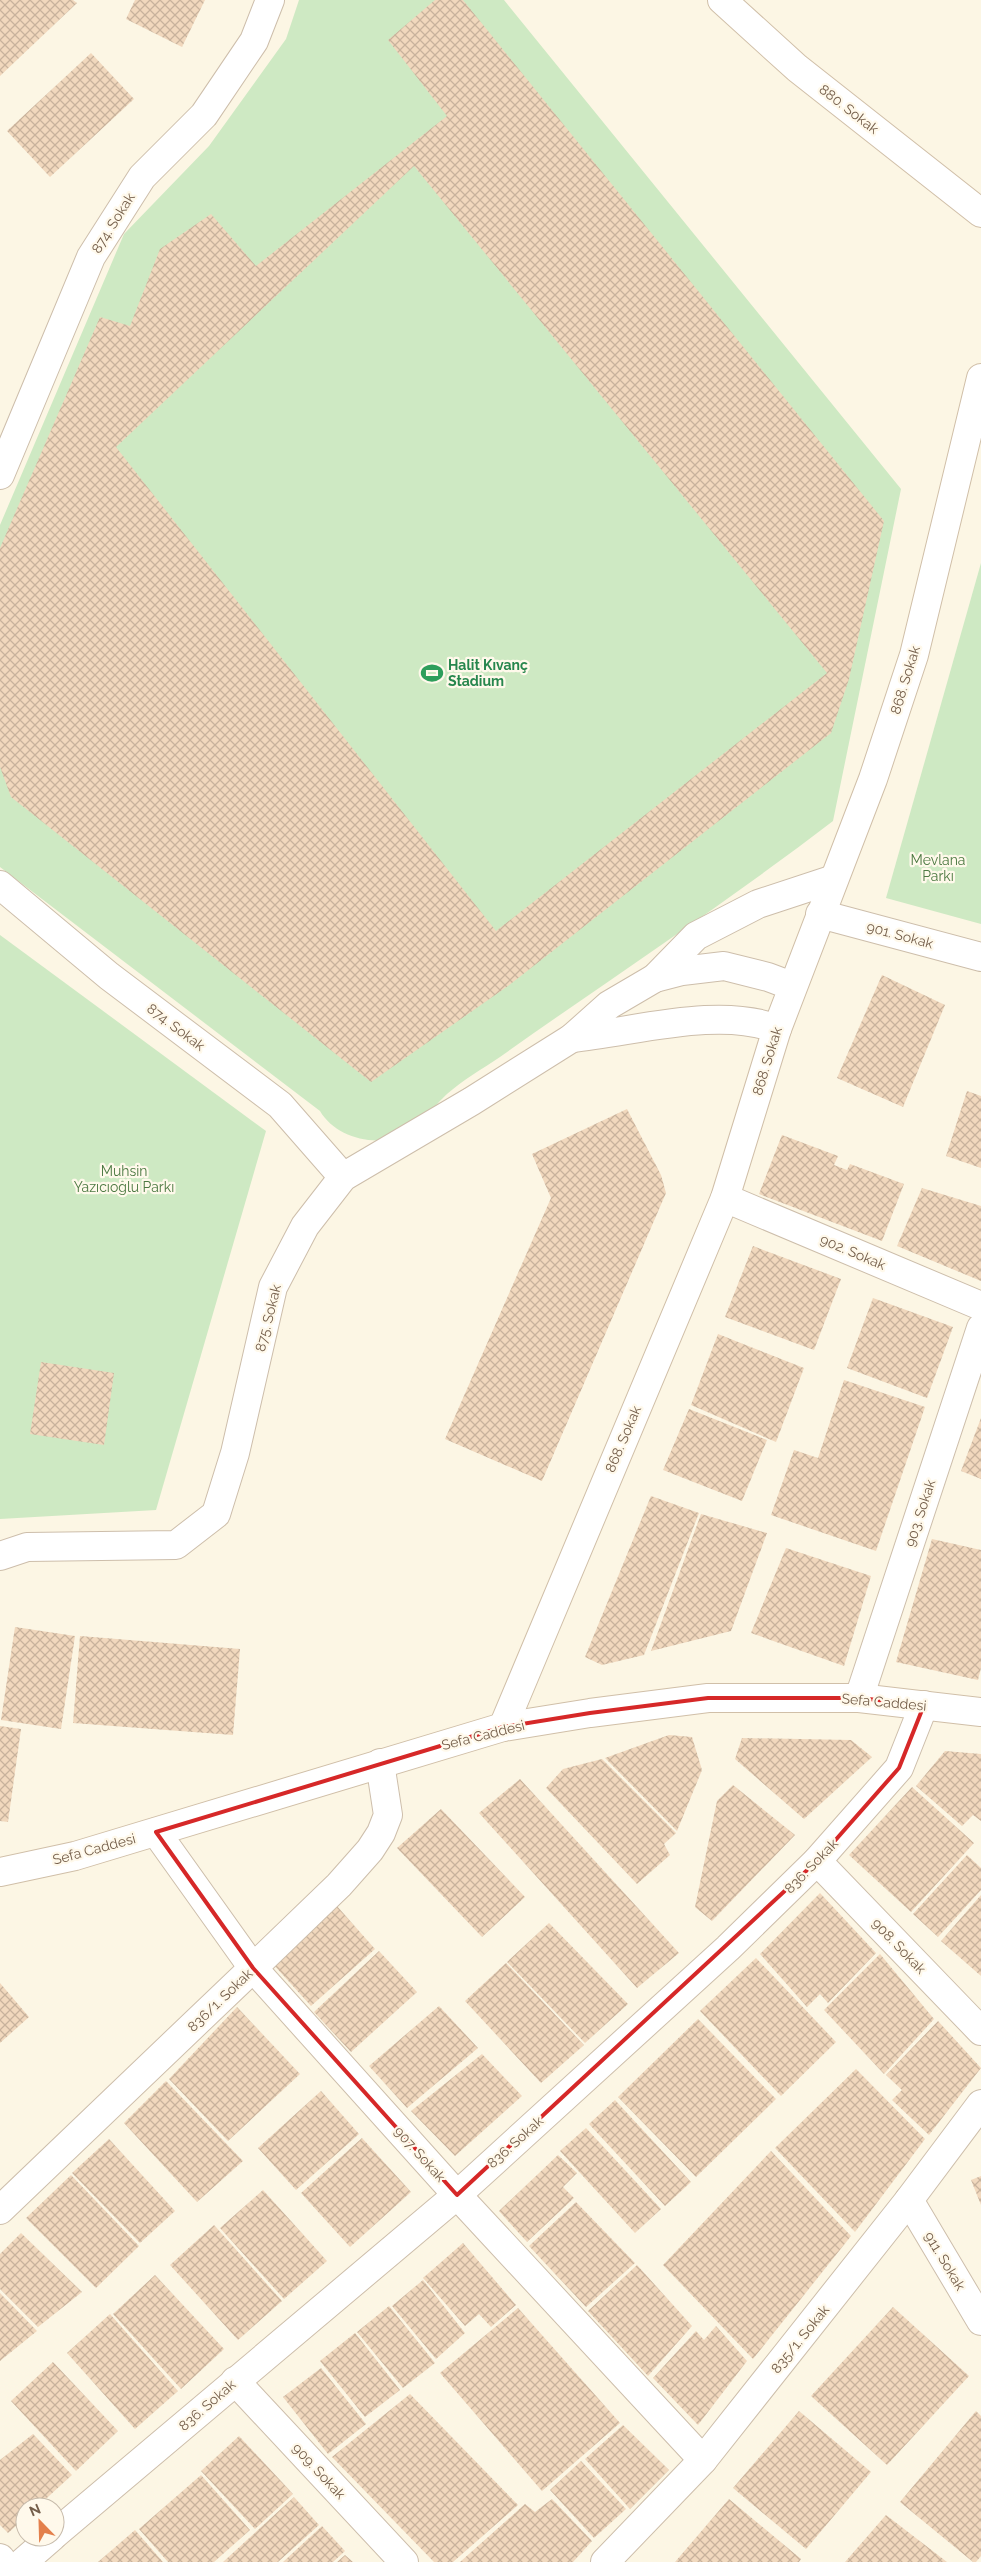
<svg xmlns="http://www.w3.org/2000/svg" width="981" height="2562" font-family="Raleway,sans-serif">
<defs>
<pattern id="building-cross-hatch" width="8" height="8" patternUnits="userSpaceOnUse" patternTransform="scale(1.25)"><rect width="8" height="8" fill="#f1d8bd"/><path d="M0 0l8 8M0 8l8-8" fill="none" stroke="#c8b29c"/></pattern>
</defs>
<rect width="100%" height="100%" fill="#fcf6e4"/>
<g fill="#cee9c3">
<path d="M299,0H504L901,489L833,821C725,904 611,978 500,1057C482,1069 463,1080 447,1094C435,1105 417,1129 403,1135C375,1148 335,1137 320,1111L0,867V525L124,234L209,146L286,39Z"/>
<path d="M981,563V924L886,898Z"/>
<path d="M0,935L266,1131L156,1510L0,1519Z"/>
</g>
<g fill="url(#building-cross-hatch)" fill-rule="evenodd">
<path d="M0,0H73L77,3L0,76Z"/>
<path d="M135,0H205L182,47L126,19Z"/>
<path d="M435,0H463L884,521L849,679L831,733L508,986L371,1082L11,797L0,767V548L100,317L130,326L160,249L211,214L256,266L447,116L388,40ZM414,166L827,673L496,931L116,447Z"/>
<path d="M91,53L134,99L50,177L7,131Z"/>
<path d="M882,975L945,1005L903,1107L837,1078Z"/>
<path d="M967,1091L981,1096V1168L946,1156Z"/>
<path d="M627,1109L661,1175L666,1193L542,1481L445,1439L551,1198L532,1154Z"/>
<path d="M782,1135L838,1156L834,1165L847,1170L850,1164L904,1184L882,1241L759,1194Z"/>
<path d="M922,1188L981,1206V1281L897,1246Z"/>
<path d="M753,1246L841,1279L814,1350L725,1317Z"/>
<path d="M873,1298L953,1327L927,1398L847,1368Z"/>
<path d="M718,1334L804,1368L776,1442L691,1405Z"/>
<path d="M41,1362L114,1373L104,1445L30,1434Z"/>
<path d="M844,1380L925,1407L876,1551L771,1515L794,1450L818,1458Z"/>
<path d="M689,1409L767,1440L742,1501L663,1470Z"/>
<path d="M981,1418V1479L961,1471Z"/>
<path d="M651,1496L699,1513L644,1655L602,1665L585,1657Z"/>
<path d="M701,1514L767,1533L731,1631L651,1651Z"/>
<path d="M932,1539L981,1550V1668L978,1680L896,1662Z"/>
<path d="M786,1548L871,1576L844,1666L751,1633Z"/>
<path d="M15,1627L75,1636L61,1729L1,1720Z"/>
<path d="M80,1636L240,1649L233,1735L73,1723Z"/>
<path d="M0,1726L21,1729L8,1822L0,1821Z"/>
<path d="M669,1735L692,1737L702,1770L677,1831L605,1758Z"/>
<path d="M742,1738L851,1740L872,1757L804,1819L735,1759Z"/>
<path d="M945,1751L981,1754V1821L973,1815L962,1826L916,1786Z"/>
<path d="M602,1759L676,1833L664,1844L670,1855L637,1884L546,1788L563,1769Z"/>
<path d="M520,1779L679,1953L637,1988L479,1813Z"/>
<path d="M733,1785L795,1835L712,1921L695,1907L717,1801Z"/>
<path d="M912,1787L974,1843L911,1912L849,1855Z"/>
<path d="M441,1809L525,1897L482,1937L397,1848Z"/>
<path d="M967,1855L981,1868V1890L938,1937L913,1914Z"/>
<path d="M820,1893L876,1953L828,2003L820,1994L807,2007L760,1954Z"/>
<path d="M981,1895V1976L941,1941Z"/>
<path d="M336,1905L375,1949L311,2006L272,1963Z"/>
<path d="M549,1923L628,2004L585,2043L507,1962Z"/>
<path d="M379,1951L417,1992L351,2052L314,2012Z"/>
<path d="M880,1954L934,2019L884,2074L824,2010Z"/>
<path d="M756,1958L836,2042L781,2096L700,2011Z"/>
<path d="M506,1963L584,2045L541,2083L465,2001Z"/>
<path d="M0,1983L29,2017L0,2043Z"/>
<path d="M439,2006L478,2048L407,2108L369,2066Z"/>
<path d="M237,2007L300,2074L228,2141L169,2079Z"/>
<path d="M698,2019L776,2099L696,2177L618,2097Z"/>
<path d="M938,2021L981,2068L929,2135L892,2100L902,2090L886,2075Z"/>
<path d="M482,2054L522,2096L455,2156L411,2111Z"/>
<path d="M856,2069L925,2139L855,2232L775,2148Z"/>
<path d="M166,2081L243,2161L197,2202L124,2123Z"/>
<path d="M321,2091L359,2134L296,2190L258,2148Z"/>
<path d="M615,2100L691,2182L665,2206L589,2124Z"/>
<path d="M586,2128L661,2209L635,2233L560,2151Z"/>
<path d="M362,2138L411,2192L350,2247L301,2193Z"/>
<path d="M109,2139L175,2211L140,2243L72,2173Z"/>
<path d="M771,2151L851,2236L753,2359L663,2265Z"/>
<path d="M558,2155L577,2173L563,2187L574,2198L527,2242L499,2211Z"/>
<path d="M71,2175L139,2246L96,2288L26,2218Z"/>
<path d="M981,2176V2205L971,2180Z"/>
<path d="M263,2190L327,2261L284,2299L220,2228Z"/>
<path d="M576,2202L635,2263L586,2307L529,2246Z"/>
<path d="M214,2225L282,2301L238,2340L170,2265Z"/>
<path d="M21,2233L82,2292L38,2327L0,2289V2254Z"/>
<path d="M463,2243L516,2305L491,2327L479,2314L465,2326L423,2278Z"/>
<path d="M637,2265L692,2326L648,2376L588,2311Z"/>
<path d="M155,2275L224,2349L181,2389L113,2314Z"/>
<path d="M423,2280L465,2333L436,2359L392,2306Z"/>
<path d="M0,2293L37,2331L0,2361Z"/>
<path d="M389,2306L435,2363L403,2388L357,2332Z"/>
<path d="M893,2307L969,2376L887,2465L811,2396Z"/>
<path d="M518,2308L620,2423L542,2491L440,2373Z"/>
<path d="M110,2314L178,2391L135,2429L67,2353Z"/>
<path d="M716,2326L747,2361L698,2425L653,2378L696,2331L704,2340Z"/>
<path d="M355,2333L400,2390L365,2417L320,2361Z"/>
<path d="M53,2362L118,2431L76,2471L11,2401Z"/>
<path d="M321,2368L366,2424L328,2454L283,2397Z"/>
<path d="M410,2394L518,2505L453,2562H434L332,2457Z"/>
<path d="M799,2411L871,2472L806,2549L733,2488Z"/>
<path d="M976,2411L981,2416V2556L976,2562H973L900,2502Z"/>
<path d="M623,2425L669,2470L630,2509L585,2459Z"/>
<path d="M33,2434L72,2475L37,2507H25V2518L8,2533L0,2525V2460Z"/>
<path d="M239,2436L293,2494L255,2529L201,2471Z"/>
<path d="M581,2461L626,2509L594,2538L550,2490Z"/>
<path d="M201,2475L250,2530L214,2562H168L139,2529Z"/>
<path d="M294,2497L319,2525L278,2562H223Z"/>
<path d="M552,2499L592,2541L573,2562H460L525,2504L535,2512Z"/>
<path d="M729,2499L801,2559L799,2562H675Z"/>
<path d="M886,2515L947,2562H845Z"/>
<path d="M322,2526L345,2551L333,2562H283Z"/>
<path d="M135,2530L163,2562H98Z"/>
<path d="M345,2555L353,2562H337Z"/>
</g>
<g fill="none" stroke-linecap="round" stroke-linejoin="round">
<g stroke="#cdbeab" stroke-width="30">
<g id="street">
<path d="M0,475L91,257L142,177L204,115L254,41L270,0"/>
<path d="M0,885L109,976L280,1105L343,1177"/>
<path d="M820,914L981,957"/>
<path d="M655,978L696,936L758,904L834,879"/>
<path d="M572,1038C634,1032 719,1006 777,1029"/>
<path d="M725,1198L981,1306"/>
<path d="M0,1556L27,1547L176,1545L216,1514L235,1453L273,1287L305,1226L343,1177L472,1101L572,1038L609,1005L655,978L682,971L724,966L768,977L792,986"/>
<path d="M859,1698L981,1328"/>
<path d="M156,1832L253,1968L457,2195L703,2460"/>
<path d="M817,1861L981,2031"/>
<path d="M909,2200L981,2321"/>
<path d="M0,2210L253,1968L339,1885L370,1850L381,1833L388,1815L380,1763"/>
<path d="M235,2381L404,2562"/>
<path d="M55,2534L457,2195L728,1948L817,1861L899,1768L924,1705"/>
<path d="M0,2558L3,2562"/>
<path d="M23,2562L52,2537"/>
<path d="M605,2562L703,2460L909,2200L981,2104"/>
</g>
</g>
<g stroke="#d0bfa8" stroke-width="30">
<g id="secondary">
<path d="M722,0L797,68L981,213"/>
<path d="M503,1727L725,1198L777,1029L873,779L914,655L981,378"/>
<path d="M0,1872L75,1856L503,1727L590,1713L708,1698H859L981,1712"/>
</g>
</g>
<use href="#street" stroke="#fff" stroke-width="28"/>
<use href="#secondary" stroke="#fff" stroke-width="28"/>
</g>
<path fill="none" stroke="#d62828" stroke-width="4" stroke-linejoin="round" d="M708,1698H859L924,1705L899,1768L817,1861L457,2195L253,1968L156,1832L503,1727L590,1713Z"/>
<defs>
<g id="stadium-bare" transform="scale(1.725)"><path d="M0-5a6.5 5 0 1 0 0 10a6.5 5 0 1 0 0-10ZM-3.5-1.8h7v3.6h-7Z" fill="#2e9e5b" stroke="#fff9eb" stroke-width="2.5" paint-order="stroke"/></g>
</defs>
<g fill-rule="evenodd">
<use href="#stadium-bare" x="432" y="673"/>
</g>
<g text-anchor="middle" stroke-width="4.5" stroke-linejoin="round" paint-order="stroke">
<g font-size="14" fill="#745e4a" stroke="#fff9eb">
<text transform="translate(849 109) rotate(38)" y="5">880. Sokak</text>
<text transform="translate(113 223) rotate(-58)" y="5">874. Sokak</text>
<text transform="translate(905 680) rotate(-73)" y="5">868. Sokak</text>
<text transform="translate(900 935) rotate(15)" y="5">901. Sokak</text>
<text transform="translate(176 1027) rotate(37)" y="5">874. Sokak</text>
<text transform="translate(767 1061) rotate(-73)" y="5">868. Sokak</text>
<text transform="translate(853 1252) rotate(23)" y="5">902. Sokak</text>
<text transform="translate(268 1318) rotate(-76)" y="5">875. Sokak</text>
<text transform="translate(623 1439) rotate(-67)" y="5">868. Sokak</text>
<text transform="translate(920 1513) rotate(-72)" y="5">903. Sokak</text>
<text transform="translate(884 1702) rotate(5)" y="5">Sefa Caddesi</text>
<text transform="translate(483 1735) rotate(-14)" y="5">Sefa Caddesi</text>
<text transform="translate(94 1849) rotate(-15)" y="5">Sefa Caddesi</text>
<text transform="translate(811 1866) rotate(-46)" y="5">836. Sokak</text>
<text transform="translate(899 1946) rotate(46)" y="5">908. Sokak</text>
<text transform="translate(220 2000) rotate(-44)" y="5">836/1. Sokak</text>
<text transform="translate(515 2142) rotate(-42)" y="5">836. Sokak</text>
<text transform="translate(420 2154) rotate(48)" y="5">907. Sokak</text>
<text transform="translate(945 2261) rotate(59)" y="5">911. Sokak</text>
<text transform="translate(800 2339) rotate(-51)" y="5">835/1. Sokak</text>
<text transform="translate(207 2405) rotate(-41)" y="5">836. Sokak</text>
<text transform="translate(319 2471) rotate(47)" y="5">909. Sokak</text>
</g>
<g font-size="14" font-weight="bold" fill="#27864d" stroke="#fff9eb" text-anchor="start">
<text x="448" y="670">Halit Kıvanç<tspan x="448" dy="16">Stadium</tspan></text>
</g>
<g font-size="14" fill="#4c7942" stroke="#fff9eb">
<text x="938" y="865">Mevlana<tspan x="938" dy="16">Parkı</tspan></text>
<text x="124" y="1176">Muhsin<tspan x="124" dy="16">Yazıcıoğlu Parkı</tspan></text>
</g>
</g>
<g transform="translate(40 2522) rotate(337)"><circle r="24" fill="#fff9eb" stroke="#c7bbab"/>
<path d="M0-4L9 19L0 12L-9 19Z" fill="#e3804c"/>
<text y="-8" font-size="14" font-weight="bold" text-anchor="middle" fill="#745e4a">N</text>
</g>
</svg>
